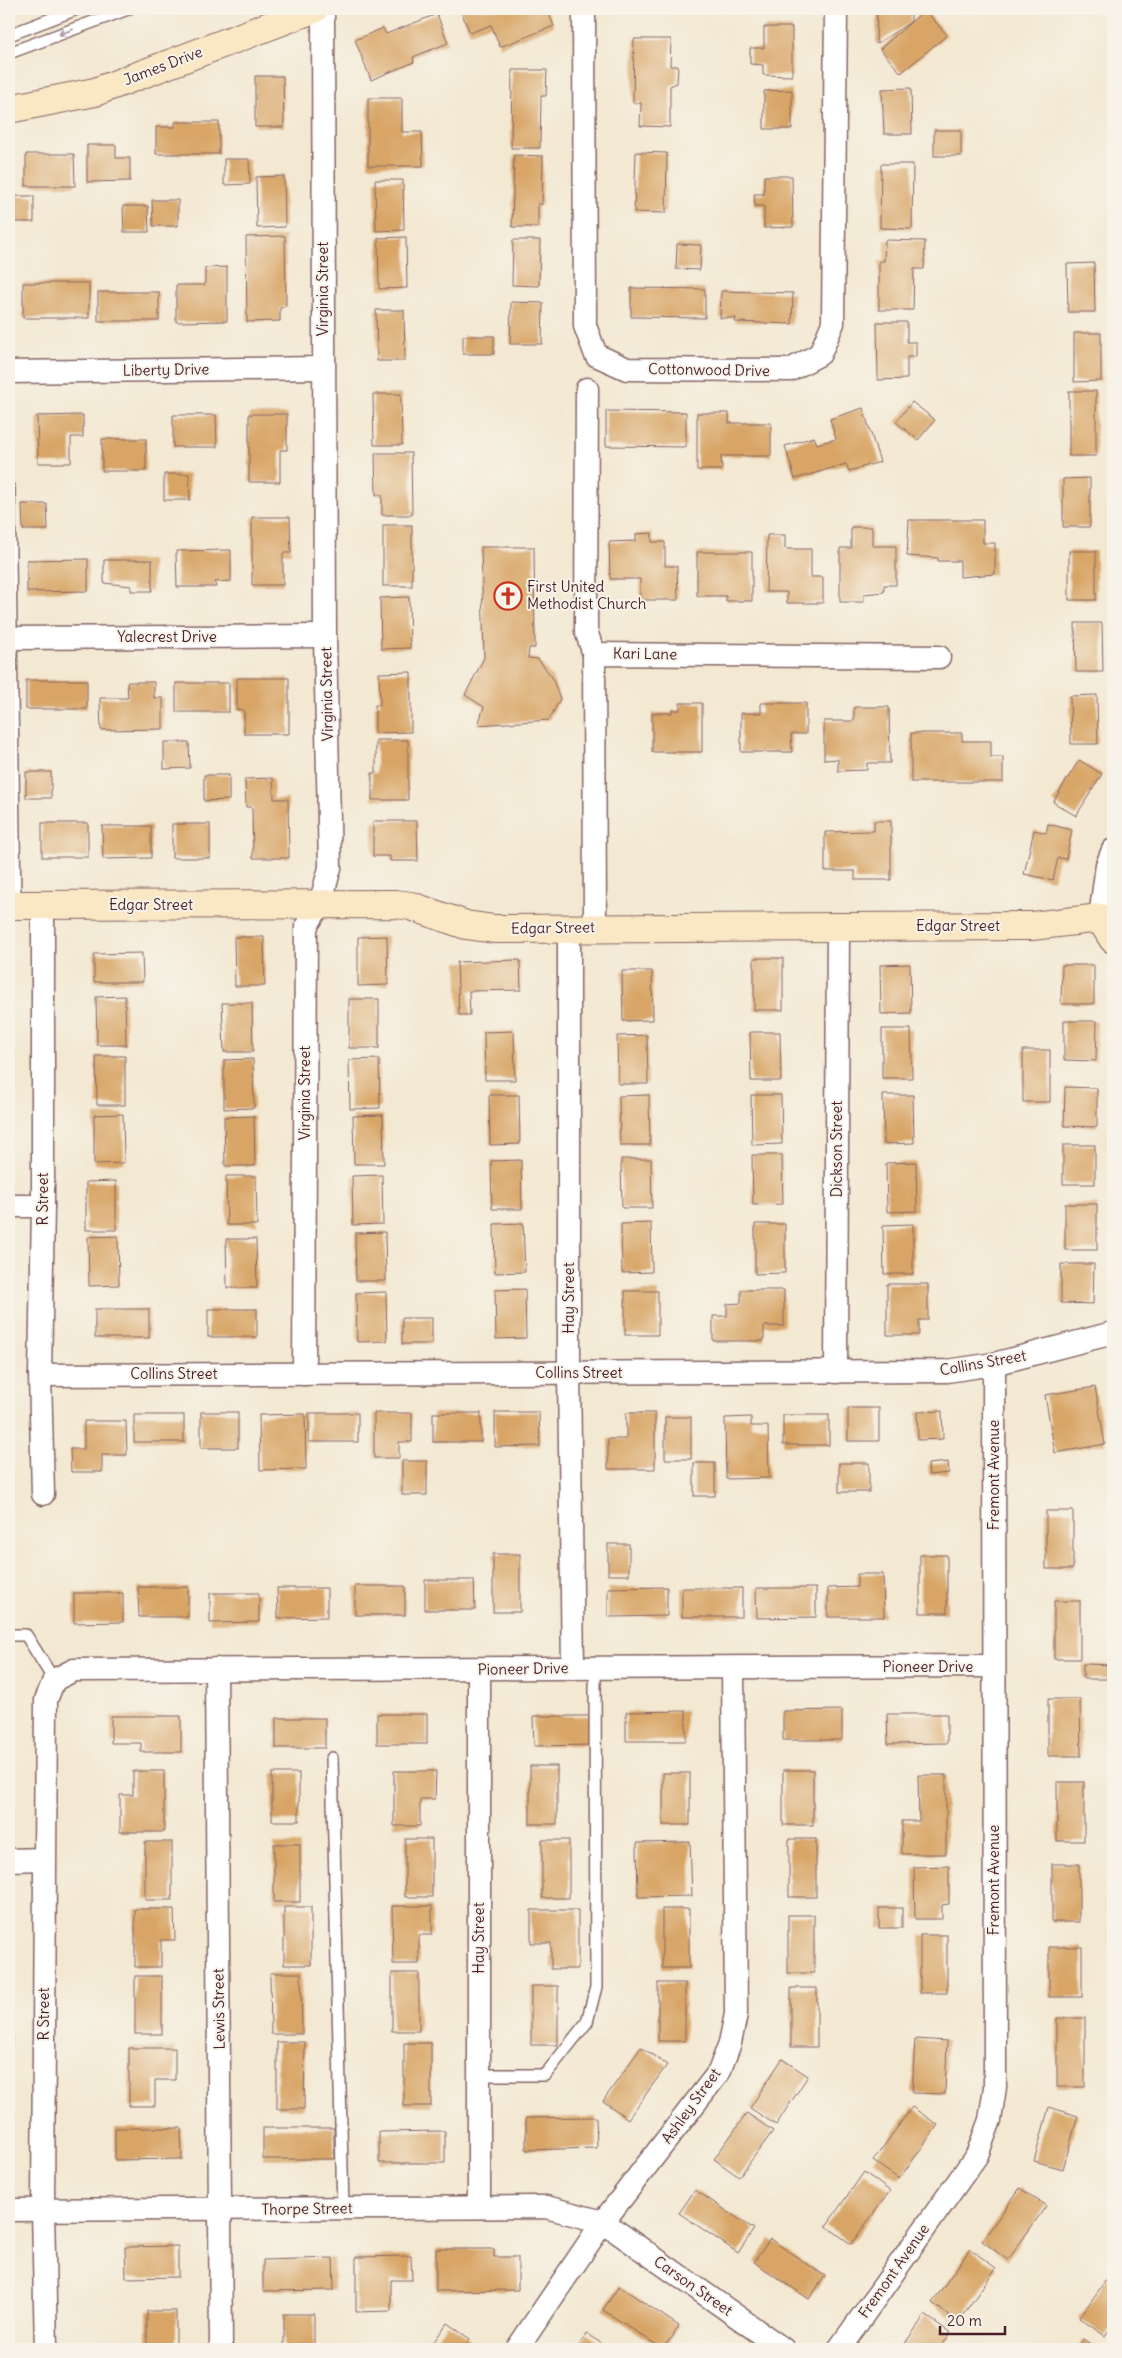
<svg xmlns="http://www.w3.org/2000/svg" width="1122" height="2358" font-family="Delius,sans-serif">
<rect width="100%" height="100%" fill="#f7f3e8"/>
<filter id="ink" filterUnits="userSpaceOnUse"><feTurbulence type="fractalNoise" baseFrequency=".02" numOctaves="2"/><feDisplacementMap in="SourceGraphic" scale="10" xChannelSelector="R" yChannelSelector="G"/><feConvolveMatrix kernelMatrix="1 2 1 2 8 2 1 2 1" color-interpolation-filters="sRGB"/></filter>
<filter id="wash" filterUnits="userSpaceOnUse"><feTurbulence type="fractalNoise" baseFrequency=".0096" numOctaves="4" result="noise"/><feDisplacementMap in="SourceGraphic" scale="20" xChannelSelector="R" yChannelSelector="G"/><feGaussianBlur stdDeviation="1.12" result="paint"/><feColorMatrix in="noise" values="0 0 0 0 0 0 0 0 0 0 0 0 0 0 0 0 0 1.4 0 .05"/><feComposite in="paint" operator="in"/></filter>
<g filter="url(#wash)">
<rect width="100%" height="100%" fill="#f3e8d2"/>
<g id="blocks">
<g fill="#d8a566">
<path d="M460,9H547L554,26L500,47L491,25L470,33Z"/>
<path d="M877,9H911V22L876,44Z"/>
<path d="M925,10L947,35L901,73L880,49Z"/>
<path d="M437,14L448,43L413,57L414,62L371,80L355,40L383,28L386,34Z"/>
<path d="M764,27H792V76L763,75V65L750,64V48H764Z"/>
<path d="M634,39H671L670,66H678L677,83L670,86V127L640,126L641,103H633Z"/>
<path d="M512,70H547L546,96H541L540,148H511Z"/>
<path d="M255,76H283L284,127H255Z"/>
<path d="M911,88L912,134H884L882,89Z"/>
<path d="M792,90V129H764V91Z"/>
<path d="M368,98H402V132H422L423,166H368Z"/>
<path d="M175,122H219V154H156V127H175Z"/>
<rect x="934" y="130" width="27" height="26"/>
<path d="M87,145H116V158H130V181L87,182Z"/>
<path d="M636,152L667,153L666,213L634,212Z"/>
<path d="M26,154H74L75,186H26Z"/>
<path d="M514,155L543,156L542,205L538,203V227H512Z"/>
<path d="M224,159H249L250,184L224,185Z"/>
<path d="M881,164H913L912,229L880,228Z"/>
<path d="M284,176L285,227L257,228L256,177Z"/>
<path d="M764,176H792L793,227L764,228V206H755L754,194H764Z"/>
<path d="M375,180H403L404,230L376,231Z"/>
<rect x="9" y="196" width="25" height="26"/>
<path d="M152,200H178V226H153Z"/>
<path d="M123,206H148L149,232H124Z"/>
<path d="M285,236L286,306L280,308V321L247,322L246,237Z"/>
<path d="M406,237L407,288L379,289L378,238Z"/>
<path d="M513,240H540L539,286L512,285Z"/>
<path d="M885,240L925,241L924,269H914L913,310H879V261H884Z"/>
<path d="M677,244L701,245L700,270L676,269Z"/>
<path d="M1094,263L1095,312H1068L1067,264Z"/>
<path d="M227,267V321L176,322V285H205V268Z"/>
<rect x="23" y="283" width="66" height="35"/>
<path d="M631,288L705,289V318L631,317Z"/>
<path d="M721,291L793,293L792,324L735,322L736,318H720Z"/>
<rect x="98" y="292" width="61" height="29"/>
<path d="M511,302L543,303L542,344H510Z"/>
<path d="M376,310H404L405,361H377Z"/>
<path d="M877,322H907V342H916V357H907V379L878,380Z"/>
<path d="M1074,333H1101V381L1074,382Z"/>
<rect x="463" y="336" width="31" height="18"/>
<rect x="1069" y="391" width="27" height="65"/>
<path d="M373,394H401L402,445H374Z"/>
<path d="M912,402L935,420L918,440L896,422Z"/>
<path d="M863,408L880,462L849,471L846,464L795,479L785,446L814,437L817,444L836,439L830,419Z"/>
<path d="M606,411L686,412V447L606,446Z"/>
<path d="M697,413H729V423H771V456H721L722,470H697Z"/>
<path d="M249,414H287V450H280V482H249Z"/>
<path d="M83,415V437H71V463H38L37,416Z"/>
<path d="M173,415H216L217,447H173Z"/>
<rect x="102" y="439" width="44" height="32"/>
<path d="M375,453H411L412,515H382V495H376Z"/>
<path d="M164,474H189L190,500H164Z"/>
<path d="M1090,478V527H1063V479Z"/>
<path d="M22,504H47L48,530H23Z"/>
<path d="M252,517H290L291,553H283V585H252Z"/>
<path d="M909,520H983V543H995V574L960,577V561H938V558L907,556Z"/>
<rect x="383" y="525" width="29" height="61"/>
<path d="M851,527H872V546H896V585H884V592L864,594V602H840V548H851Z"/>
<path d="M652,533V542H665V566H677L678,600H640V579H610L609,542L636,541V534Z"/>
<path d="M767,535H785V549H811V577H823V603H787V592H766Z"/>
<path d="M481,547H534L535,648H529L528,658L538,659L552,677L560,699L549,720L478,725L484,707L465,695L484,658Z"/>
<path d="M231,550V581L215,582L216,587H177L176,551Z"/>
<rect x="1069" y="551" width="27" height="49"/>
<path d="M697,552H752V601H726V596H697Z"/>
<path d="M88,559V591L27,592V560Z"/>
<path d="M104,560H152V591H131V586L104,583Z"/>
<path d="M409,597L410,648L381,649L380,598Z"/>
<path d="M1075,623H1102L1103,672H1076Z"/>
<path d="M411,672V732L375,733V705H380L379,673Z"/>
<path d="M237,678H289V734H244V710H237Z"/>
<rect x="26" y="680" width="61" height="29"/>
<path d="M127,682H154V698H163V729L101,730L100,698H128Z"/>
<rect x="176" y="683" width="53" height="29"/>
<path d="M1097,695L1098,744H1071L1070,696Z"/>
<path d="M680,703H702V752H652V713H672V710H680Z"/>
<path d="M761,703H806V734H791L792,752H741V713H761Z"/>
<path d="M854,707H889L890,763H867V770L838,771V759L824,760V721H854Z"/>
<path d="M911,733H962V741H991V757H1003V782H911Z"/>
<path d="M376,740H408V800H372V773H376Z"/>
<path d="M164,742H189L190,768L164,769Z"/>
<path d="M1079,760L1102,774L1076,816L1053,802Z"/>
<rect x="26" y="772" width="25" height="26"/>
<path d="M204,775H229V800L204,801Z"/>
<path d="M273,778L274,799H288L289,858H253L252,807H246L245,779Z"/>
<path d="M373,821H417L418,861H390V856H373Z"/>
<path d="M874,821H891V880H855V871H825V832L874,831Z"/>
<rect x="42" y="823" width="46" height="34"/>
<rect x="172" y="824" width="38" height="34"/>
<path d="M1048,824L1072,830L1066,859L1058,858L1053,880L1024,874L1034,830L1046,833Z"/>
<path d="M102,826H151V858L103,859Z"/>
<path d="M387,936L388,985L358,986V937Z"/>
<path d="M234,937H264L265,986H235Z"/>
<path d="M142,953L143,982H94V954Z"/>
<rect x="754" y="958" width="29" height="52"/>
<path d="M520,960L521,990L469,991L470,1015H459L457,962Z"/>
<path d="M910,964L911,1013L881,1014L880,965Z"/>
<path d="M1062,965H1094V1004H1061Z"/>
<path d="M622,971H652L653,1020L623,1021Z"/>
<path d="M125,996L126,1045H97L96,997Z"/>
<rect x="349" y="999" width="30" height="49"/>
<path d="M222,1003H252L253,1052H224Z"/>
<path d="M1064,1021H1097L1096,1061L1064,1060Z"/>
<path d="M882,1029H911L912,1078H882Z"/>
<path d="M514,1031L515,1080H485L484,1032Z"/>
<path d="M750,1032H780L781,1081H751Z"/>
<path d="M647,1035L648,1084H618L617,1036Z"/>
<rect x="1023" y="1050" width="27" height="52"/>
<path d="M96,1056H125V1105H97Z"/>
<path d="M253,1059L254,1108L224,1109V1060Z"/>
<path d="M379,1059L380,1108L350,1109L349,1060Z"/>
<path d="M1065,1087L1097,1088V1127L1064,1126Z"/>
<path d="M489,1095H519L520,1144L490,1145Z"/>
<path d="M649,1095L650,1145H620L619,1096Z"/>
<path d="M751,1095H781L782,1144L752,1145Z"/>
<path d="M883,1095H913L914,1143L884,1144Z"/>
<path d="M123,1114L124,1163L94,1164V1115Z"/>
<path d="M383,1115L384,1164H354L353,1116Z"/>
<path d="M254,1116L255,1166H225L224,1117Z"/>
<rect x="1063" y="1145" width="32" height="39"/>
<path d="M752,1155H782L783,1204L753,1205Z"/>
<path d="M621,1159H651L652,1208H622Z"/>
<path d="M521,1160L522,1209H492L491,1161Z"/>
<path d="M916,1162L917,1211L887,1212L886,1163Z"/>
<path d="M382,1175L383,1224L353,1225L352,1176Z"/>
<path d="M226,1176H256L257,1225H227Z"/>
<path d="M116,1181V1230H86V1182Z"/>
<rect x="1065" y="1204" width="32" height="46"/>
<path d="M523,1223L525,1272L495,1273L494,1224Z"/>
<path d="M651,1223L652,1272L622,1273L621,1224Z"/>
<path d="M755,1224H785V1273L755,1274Z"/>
<path d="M913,1224V1274H884L883,1225Z"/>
<path d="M385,1232L386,1281H356L355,1233Z"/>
<path d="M118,1236L119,1285L89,1286L88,1237Z"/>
<path d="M226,1239H256L257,1288H227Z"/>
<path d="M1061,1264H1094L1093,1304L1061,1303Z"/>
<path d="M887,1284H928V1320H919V1335H887Z"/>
<path d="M525,1289L526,1338L496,1339L495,1290Z"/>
<path d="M741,1290H784V1326H764V1341H713V1316H727V1304L741,1303Z"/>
<rect x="625" y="1291" width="33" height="44"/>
<path d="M386,1292L387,1341L357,1342L356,1293Z"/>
<rect x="95" y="1309" width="54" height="29"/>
<rect x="208" y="1309" width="49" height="28"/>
<rect x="402" y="1318" width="30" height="26"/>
<path d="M1095,1387L1105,1444L1055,1453L1045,1395Z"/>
<rect x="848" y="1408" width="31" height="33"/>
<path d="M942,1411L943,1439L918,1440L917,1412Z"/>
<rect x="201" y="1412" width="37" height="36"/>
<path d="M495,1412H539L540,1446L495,1447Z"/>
<rect x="309" y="1413" width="49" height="29"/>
<path d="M374,1413H412V1442H399V1458H374Z"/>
<rect x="433" y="1413" width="48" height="29"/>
<path d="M626,1413H655V1469H608V1439H626Z"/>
<path d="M305,1414L306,1469L260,1470L259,1415Z"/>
<rect x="134" y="1415" width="50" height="27"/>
<rect x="783" y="1415" width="46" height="30"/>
<rect x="665" y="1417" width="26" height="42"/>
<path d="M751,1417V1426H768L769,1478L726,1479L725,1418Z"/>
<path d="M84,1421H126L127,1455H102V1472H71L70,1449H84Z"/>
<rect x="402" y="1461" width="25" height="34"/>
<path d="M948,1462L949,1473L929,1475L928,1464Z"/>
<rect x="694" y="1463" width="21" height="33"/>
<rect x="839" y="1463" width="30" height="29"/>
<rect x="1046" y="1511" width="27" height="58"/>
<rect x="608" y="1544" width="21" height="31"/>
<rect x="493" y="1554" width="27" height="58"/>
<rect x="920" y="1555" width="27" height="58"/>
<path d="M857,1574H883L884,1617H828V1588L857,1587Z"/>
<path d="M425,1580H474L475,1610H425Z"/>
<rect x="355" y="1586" width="50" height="29"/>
<path d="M138,1587H188V1617H139Z"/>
<path d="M667,1587V1616L608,1617V1588Z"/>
<path d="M277,1588H327V1617L278,1618Z"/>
<rect x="682" y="1588" width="60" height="29"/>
<path d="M756,1588H816V1617L757,1618Z"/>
<path d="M74,1593H123V1622L74,1623Z"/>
<path d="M210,1593H259V1622L210,1623Z"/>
<rect x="1054" y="1601" width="26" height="58"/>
<path d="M1083,1664L1113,1665V1679H1083Z"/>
<path d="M1048,1699H1080L1081,1756H1048Z"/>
<path d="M842,1710V1740H783V1711Z"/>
<path d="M686,1711V1741H626V1712Z"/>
<rect x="377" y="1714" width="50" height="30"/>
<path d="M887,1714H947V1743L888,1744Z"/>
<path d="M111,1716H181V1752H141V1743H111Z"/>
<path d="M533,1716H593V1745L534,1746Z"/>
<rect x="276" y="1718" width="49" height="30"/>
<rect x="530" y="1766" width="27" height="58"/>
<rect x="783" y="1770" width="30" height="55"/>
<path d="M133,1771H164V1832H120V1795H133Z"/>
<path d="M394,1771H436L435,1799H420V1826H394Z"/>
<rect x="272" y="1773" width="27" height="48"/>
<rect x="663" y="1773" width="27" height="52"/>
<path d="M918,1775H946V1854H902V1821H919Z"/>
<rect x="1057" y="1782" width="27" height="59"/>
<rect x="405" y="1839" width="27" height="58"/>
<rect x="789" y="1839" width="27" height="58"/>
<rect x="542" y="1840" width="27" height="58"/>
<rect x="145" y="1842" width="27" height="58"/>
<path d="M690,1842L692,1896L638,1897L637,1843Z"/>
<rect x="274" y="1844" width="26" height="58"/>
<rect x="1052" y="1864" width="27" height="58"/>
<path d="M949,1866V1904L942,1905V1919H915L914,1867Z"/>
<path d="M392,1906H432V1935H419V1964H393Z"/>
<rect x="284" y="1907" width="27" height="58"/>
<rect x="879" y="1908" width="23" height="20"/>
<path d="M135,1909H174L175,1940H161V1967H135Z"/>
<rect x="662" y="1909" width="27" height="59"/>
<path d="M531,1910H578V1969H551V1943H531Z"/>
<rect x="788" y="1915" width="26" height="58"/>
<rect x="920" y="1935" width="27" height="58"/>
<rect x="1049" y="1947" width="33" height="50"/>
<path d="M270,1973H301L302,2034H271Z"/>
<rect x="392" y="1973" width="27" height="58"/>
<rect x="135" y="1976" width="27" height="58"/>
<rect x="658" y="1983" width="27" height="58"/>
<rect x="531" y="1986" width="27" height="59"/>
<rect x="791" y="1988" width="26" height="59"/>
<rect x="1057" y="2018" width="28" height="69"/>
<rect x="9" y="2036" width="2" height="31"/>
<path d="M915,2039L947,2041L945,2094L912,2093Z"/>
<path d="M277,2042H305L304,2109H277Z"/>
<rect x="404" y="2043" width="27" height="63"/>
<path d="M641,2047L667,2065L628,2119L603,2101Z"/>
<path d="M129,2048H175V2080H155V2106H129Z"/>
<path d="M782,2059L808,2076L776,2125L750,2108Z"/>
<path d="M912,2107L938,2125L899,2179L873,2161Z"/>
<path d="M1049,2107L1078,2116L1063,2169L1034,2161Z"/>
<path d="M747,2113L773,2131L739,2177L714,2159Z"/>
<path d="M596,2117L597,2148L526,2150V2118Z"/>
<path d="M115,2128H181L182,2159L115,2160Z"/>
<rect x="263" y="2128" width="71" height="31"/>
<path d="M445,2131V2163H379V2132Z"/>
<path d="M864,2172L890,2191L851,2244L826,2226Z"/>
<path d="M1020,2188L1046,2206L1008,2260L982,2241Z"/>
<path d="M695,2190L754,2229L738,2253L679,2213Z"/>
<path d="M770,2239L825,2276L809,2299L754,2262Z"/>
<path d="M178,2246V2277L126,2278L125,2247Z"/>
<path d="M436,2249H494V2257H518V2290L436,2291Z"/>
<path d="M970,2249L996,2268L958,2322L932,2303Z"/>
<path d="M411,2256L412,2280H391V2311L356,2312V2257Z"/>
<path d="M333,2258L334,2290L263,2291V2260Z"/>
<path d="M1113,2270V2324L1105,2336L1079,2318Z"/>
<path d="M619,2286L679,2326L663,2349L603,2310Z"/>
<rect x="147" y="2311" width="29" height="38"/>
<rect x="284" y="2314" width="30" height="35"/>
<path d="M925,2315L951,2333L939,2349H901Z"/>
<path d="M447,2323L470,2339L463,2349H429Z"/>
<path d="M587,2334L610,2349H577Z"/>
<path d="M1083,2339L1098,2349H1075Z"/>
</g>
</g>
</g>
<g filter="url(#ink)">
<use href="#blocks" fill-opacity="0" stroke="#856565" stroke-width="1"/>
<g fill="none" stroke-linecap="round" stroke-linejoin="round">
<g stroke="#856565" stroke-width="14">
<g id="lane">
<path d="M9,35L77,9"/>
<path d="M9,53L128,9"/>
<path d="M9,488L15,905"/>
<path d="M9,1635H26L54,1680"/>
<path d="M332,1758L343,2209"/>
<path d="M479,2075H545L587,2022L596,1987L595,1668"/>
</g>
</g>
<g stroke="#856565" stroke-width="25">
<g id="street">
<path d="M584,9L585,326L596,355L627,369L790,370L820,354L833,323L836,9"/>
<path d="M9,372L323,368"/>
<path d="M587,389L586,631L594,654"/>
<path d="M9,638L325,636"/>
<path d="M1100,918L1107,865L1113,850"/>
<path d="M595,928L594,654L939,657"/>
<path d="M569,929V1373L573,1668"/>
<path d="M9,1206H43"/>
<path d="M836,1372L838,926"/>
<path d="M304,1374L306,927L320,904L330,868L325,636L323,9"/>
<path d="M40,1375L947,1371L994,1364L1113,1333"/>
<path d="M43,1494L40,1375L43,1206V905"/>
<path d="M216,1669L221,2349"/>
<path d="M479,1669V2207"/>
<path d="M9,1860L44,1859"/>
<path d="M9,2210L546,2207L603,2222L783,2349"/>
<path d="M46,2349L43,2210L46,1700L54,1680L74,1670L993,1666"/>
<path d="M517,2349L603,2222L719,2072L730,2043L736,2014L733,1668"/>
<path d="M839,2349L977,2155L990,2120L995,2087L994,1364"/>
</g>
</g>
<g stroke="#856565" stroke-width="30">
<g id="secondary">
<path d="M9,109L95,92L314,9"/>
<path d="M9,905L396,904L411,906L466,925L494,929L1032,926L1100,918L1113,939"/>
</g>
</g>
<use href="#lane" stroke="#fff" stroke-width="11"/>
<use href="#street" stroke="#fff" stroke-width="22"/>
<use href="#secondary" stroke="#fae7c3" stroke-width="28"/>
</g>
<defs><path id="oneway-shaft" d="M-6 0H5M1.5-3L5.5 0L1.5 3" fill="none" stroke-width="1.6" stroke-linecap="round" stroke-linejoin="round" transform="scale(1.25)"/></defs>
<use stroke="#ae9aa0" href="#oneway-shaft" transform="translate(66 32) rotate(160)"/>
</g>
<defs>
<g id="church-ring" transform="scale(1.4375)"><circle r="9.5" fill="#f7f3e8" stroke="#c8321e" stroke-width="1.5"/><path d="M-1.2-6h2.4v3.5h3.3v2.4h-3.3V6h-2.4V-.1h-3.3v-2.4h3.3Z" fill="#c8321e"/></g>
</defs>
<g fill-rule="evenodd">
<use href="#church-ring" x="508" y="596"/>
</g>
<g text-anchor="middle" stroke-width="4" stroke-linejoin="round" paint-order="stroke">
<g font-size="15" fill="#4a1f2b" stroke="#f7f3e8">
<text transform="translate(163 66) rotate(-21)" y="5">James Drive</text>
<text transform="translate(323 289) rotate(-90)" y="5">Virginia Street</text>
<text transform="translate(166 370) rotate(-1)" y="5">Liberty Drive</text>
<text transform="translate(709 370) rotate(1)" y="5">Cottonwood Drive</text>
<text x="167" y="642">Yalecrest Drive</text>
<text transform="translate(645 654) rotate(1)" y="5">Kari Lane</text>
<text transform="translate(327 694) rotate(-91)" y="5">Virginia Street</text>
<text x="151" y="910">Edgar Street</text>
<text x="958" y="931">Edgar Street</text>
<text transform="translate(553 928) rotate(-1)" y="5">Edgar Street</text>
<text transform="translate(305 1093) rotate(-90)" y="5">Virginia Street</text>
<text transform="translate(837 1149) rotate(-90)" y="5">Dickson Street</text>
<text transform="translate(43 1199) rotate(-90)" y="5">R Street</text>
<text transform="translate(569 1298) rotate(-90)" y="5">Hay Street</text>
<text transform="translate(983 1363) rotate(-10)" y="5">Collins Street</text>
<text x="579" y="1378">Collins Street</text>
<text x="174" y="1379">Collins Street</text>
<text transform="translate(994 1475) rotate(-90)" y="5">Fremont Avenue</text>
<text x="928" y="1672">Pioneer Drive</text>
<text transform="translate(523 1669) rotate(-1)" y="5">Pioneer Drive</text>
<text transform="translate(994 1880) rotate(-90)" y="5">Fremont Avenue</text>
<text transform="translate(479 1938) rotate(-90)" y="5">Hay Street</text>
<text transform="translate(219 2009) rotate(-91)" y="5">Lewis Street</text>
<text transform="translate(44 2014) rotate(-90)" y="5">R Street</text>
<text transform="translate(691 2106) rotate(-54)" y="5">Ashley Street</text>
<text transform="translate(307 2209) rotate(-1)" y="5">Thorpe Street</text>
<text transform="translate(894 2271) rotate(-55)" y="5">Fremont Avenue</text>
<text transform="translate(693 2286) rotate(35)" y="5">Carson Street</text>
</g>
<g font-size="15" fill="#4a1f2b" stroke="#f7f3e8" text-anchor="start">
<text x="527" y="592">First United<tspan x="527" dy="17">Methodist Church</tspan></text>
</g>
</g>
<rect width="1122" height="2358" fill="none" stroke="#f7f3e8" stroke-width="30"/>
<path d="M940 2326v8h65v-8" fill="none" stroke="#4a1f2b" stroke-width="2.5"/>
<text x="947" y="2326" font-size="15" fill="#4a1f2b" stroke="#f7f3e8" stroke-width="4" paint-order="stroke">20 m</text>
</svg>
